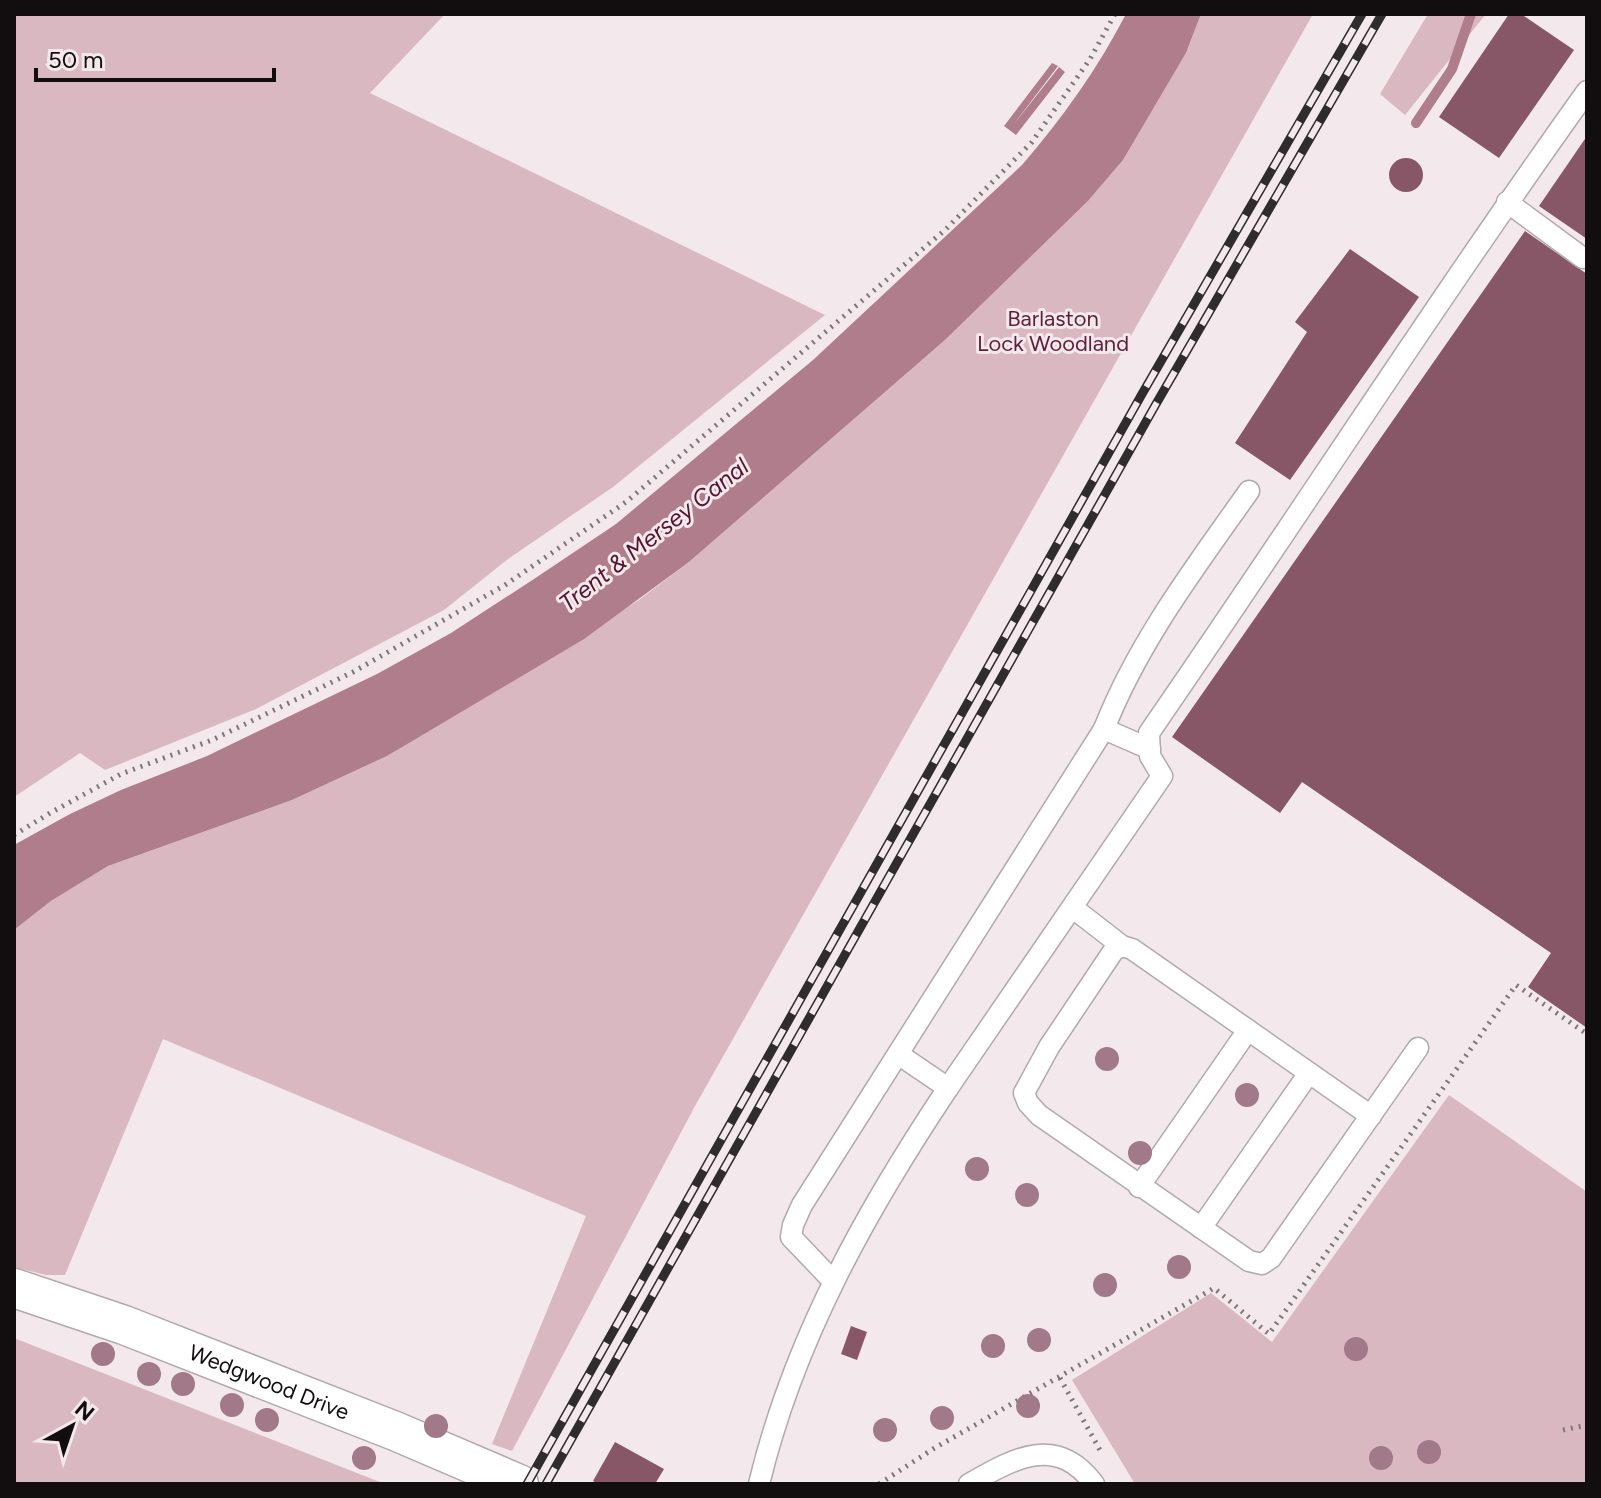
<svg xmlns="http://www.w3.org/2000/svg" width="1601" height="1498" font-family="Figtree,sans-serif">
<rect width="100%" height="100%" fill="#f3e8eb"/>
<g fill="#d9b8c1">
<path d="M14,14H445L370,93L825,315L613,487L508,559L444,610L256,709L105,770L80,753L14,797Z"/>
<path d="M1201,14H1313L695,1106L512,1451L492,1444L586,1216L163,1039L65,1275H46L14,1267V930L51,901L108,866L292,800L387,756L639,600L689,562L945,340L1088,201L1123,160L1186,53Z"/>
<path d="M1428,14H1486L1405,115L1380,94Z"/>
<path d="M1449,1095L1587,1192V1484H1135L1072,1380L1211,1293L1272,1342Z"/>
<path d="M14,1338L385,1484H14Z"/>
</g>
<g fill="#b07d8d">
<path d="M1126,14H1201L1186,53L1123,160L1088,201L945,340L689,562L584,639L387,756L292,800L108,866L51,901L14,930V845L70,814L121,790L207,756L377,674L451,633L534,579L616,524L813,360L1022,165C1062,119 1098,68 1126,14Z"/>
<path d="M1052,63L1058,66L1014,124L1059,67L1065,72L1016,135L1004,126Z"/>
</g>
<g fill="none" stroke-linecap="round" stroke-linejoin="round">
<path stroke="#b07d8d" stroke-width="10" d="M1416,123L1452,69L1471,14"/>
</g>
<g fill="#875767">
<path d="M1509,14H1521L1574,50L1499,158L1439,117Z"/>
<path d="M1587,136V239L1539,206Z"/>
<circle cx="1406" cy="175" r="17"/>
<path d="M1525,231L1587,274V1028L1528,987L1551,953L1302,782L1280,813L1172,737Z"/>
<path d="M1350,249L1419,297L1290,480L1235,443L1307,332L1295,322Z"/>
<path d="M851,1326L867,1332L857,1360L841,1354Z"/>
<path d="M615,1442L664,1469L655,1484H598L593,1481Z"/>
</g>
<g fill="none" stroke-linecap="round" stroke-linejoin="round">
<g stroke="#b2a9ab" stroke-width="23">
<g id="lane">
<path d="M1507,202L1583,258"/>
<path d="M1150,749L1104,729C1138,642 1196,566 1249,491"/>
<path d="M1073,908L1122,946"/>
<path d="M898,1054L948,1088L1162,776L1150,756L1149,733C1296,520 1436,302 1587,91"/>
<path d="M1371,1116L1132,949L1122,946L1114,950L1049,1047L1024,1093L1028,1103L1039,1115L1249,1261L1262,1264L1271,1258L1418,1048"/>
<path d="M1139,1187L1248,1030"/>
<path d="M1201,1228L1309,1073"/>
<path d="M833,1281L791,1237L793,1225L802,1205L1104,729"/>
<path d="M759,1484C794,1339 866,1211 948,1088"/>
<path d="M969,1484C1013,1459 1056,1433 1094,1484"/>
</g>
</g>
<g stroke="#b2a9ab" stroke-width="41">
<g id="street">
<path id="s1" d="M14,1288L124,1325L395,1431L519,1484"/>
</g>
</g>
<g stroke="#7d7678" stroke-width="5" stroke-dasharray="2 6" stroke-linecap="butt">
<path d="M14,835L50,813L121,774L212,740L353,672L505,585L626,502L945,230L1032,142L1090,59L1115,14"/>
<path d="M1060,1378L1101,1452"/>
<path d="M1563,1430L1587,1425"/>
<path d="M879,1484L933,1449L1214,1288L1269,1334L1516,985L1587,1034"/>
</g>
<use href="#lane" stroke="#fff" stroke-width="20"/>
<use href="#street" stroke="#fff" stroke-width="38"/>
<g stroke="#302b2c" stroke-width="9">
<g id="rail">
<path d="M527,1484L1142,394L1362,14"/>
<path d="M546,1484L1156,404L1382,14"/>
</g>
</g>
<use href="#rail" stroke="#f3e8eb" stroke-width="6" stroke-dasharray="18" stroke-linecap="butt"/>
</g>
<g fill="#a17989">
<circle cx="1107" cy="1059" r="12"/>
<circle cx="1247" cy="1095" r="12"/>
<circle cx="1140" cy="1153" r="12"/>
<circle cx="977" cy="1169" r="12"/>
<circle cx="1027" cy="1195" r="12"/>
<circle cx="1179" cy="1267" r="12"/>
<circle cx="1105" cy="1285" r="12"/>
<circle cx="1039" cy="1340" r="12"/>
<circle cx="993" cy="1346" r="12"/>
<circle cx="1356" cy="1349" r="12"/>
<circle cx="103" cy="1354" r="12"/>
<circle cx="149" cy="1374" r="12"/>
<circle cx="183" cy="1384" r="12"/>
<circle cx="232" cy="1405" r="12"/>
<circle cx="1028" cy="1406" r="12"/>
<circle cx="942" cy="1418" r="12"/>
<circle cx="267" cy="1420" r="12"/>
<circle cx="436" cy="1426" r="12"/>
<circle cx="885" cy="1430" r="12"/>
<circle cx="1429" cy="1452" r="12"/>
<circle cx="364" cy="1458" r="12"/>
<circle cx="1381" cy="1458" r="12"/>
</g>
<g text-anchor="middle" stroke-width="6" stroke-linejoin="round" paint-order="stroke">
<g font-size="22" fill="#5e1f38" stroke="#f3e8eb">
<text x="1053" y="326">Barlaston<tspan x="1053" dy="25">Lock Woodland</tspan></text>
</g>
<g font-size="22" fill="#120e0f" stroke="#f3e8eb">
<text dy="8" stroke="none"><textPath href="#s1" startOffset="272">Wedgwood Drive</textPath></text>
</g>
<g font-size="24" font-style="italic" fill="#53142f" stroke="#f3e8eb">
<text transform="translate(654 535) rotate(-38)" y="8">Trent &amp; Mersey Canal</text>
</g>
</g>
<rect width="1601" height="1498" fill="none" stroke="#120e0f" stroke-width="32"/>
<g transform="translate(72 1426) rotate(40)" stroke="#f3e8eb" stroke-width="6" paint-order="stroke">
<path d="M0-6L14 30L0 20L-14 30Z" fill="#120e0f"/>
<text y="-12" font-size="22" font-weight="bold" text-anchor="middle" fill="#120e0f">N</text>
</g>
<path d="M36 68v12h238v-12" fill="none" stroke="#120e0f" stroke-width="4"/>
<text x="48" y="68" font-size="24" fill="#120e0f" stroke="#f3e8eb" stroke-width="6" paint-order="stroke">50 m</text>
</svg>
